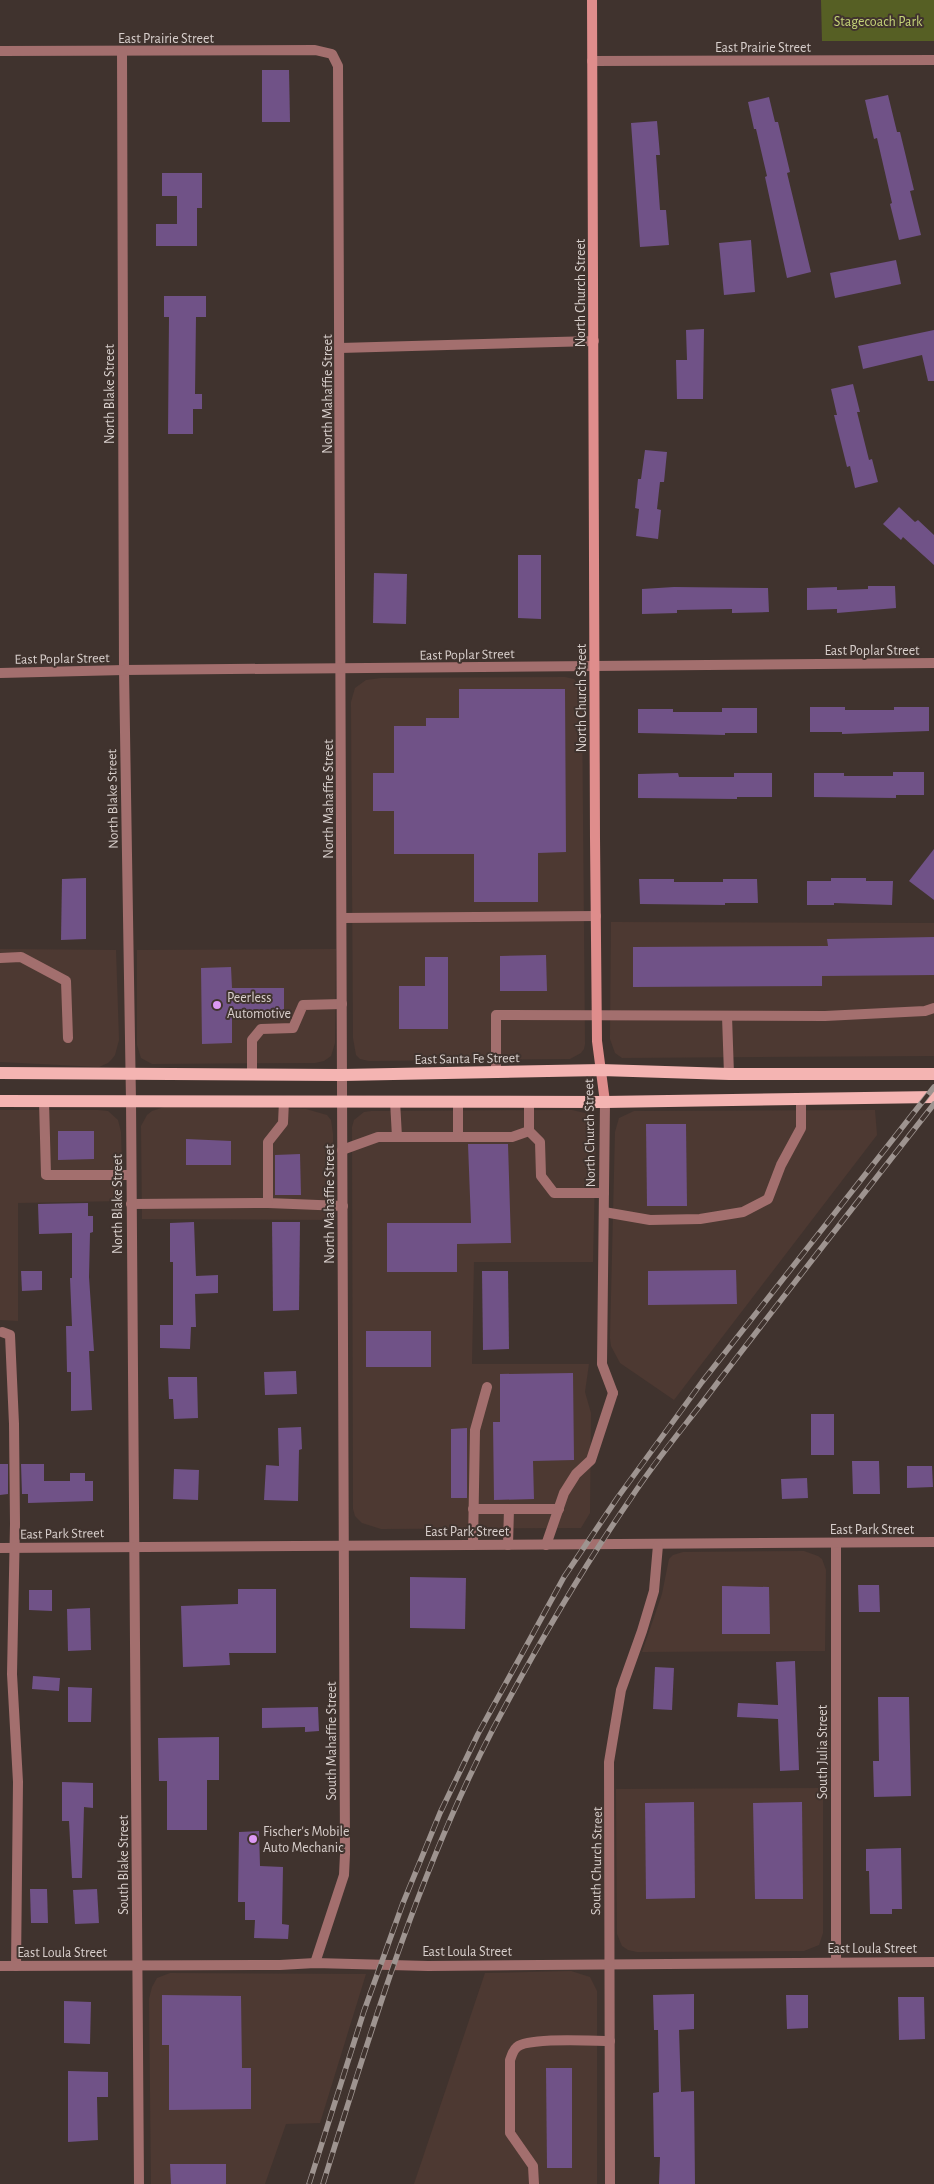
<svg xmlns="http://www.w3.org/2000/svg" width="934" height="2184" font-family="'Alegreya Sans',sans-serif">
<rect width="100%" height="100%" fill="#40332e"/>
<g fill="#4d3932">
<path d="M565,677L574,679L578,684L582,702L585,1044L584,1049L581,1053L570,1059L369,1061L360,1059L356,1055L353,1038L351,702L355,688L366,680L381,678Z"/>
<path d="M611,922L934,923V1056L622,1058L615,1053L610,1039Z"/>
<path d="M0,949L116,950L119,1040L115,1055L112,1059L108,1063L99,1067L0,1062Z"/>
<path d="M336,949L335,1043L331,1056L324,1061L315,1063L152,1064L141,1058L137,1045V950Z"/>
<path d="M164,1107L306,1109L327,1115L331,1120L333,1134V1220L142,1219L141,1126L147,1115L152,1111Z"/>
<path d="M0,1110H98L108,1111L118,1120L121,1132L123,1201L18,1203V1321L0,1320Z"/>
<path d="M572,1110L585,1113L594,1123L596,1131L593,1262H474L472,1364H589L585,1392L591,1413L590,1513L581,1528L381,1529L362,1523L355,1516L353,1509L352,1127L354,1120L364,1112L371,1111Z"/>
<path d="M875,1110L877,1135L674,1400L620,1363L611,1346L610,1338L615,1132L619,1118L634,1111Z"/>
<path d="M804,1551L818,1556L822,1559L826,1570L825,1651L642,1652L662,1594L669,1559L673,1555L683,1552Z"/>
<path d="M823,1788V1933L819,1945L804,1951L637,1952L628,1950L622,1946L617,1934L616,1789Z"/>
<path d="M571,1971L590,1977L597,1991V2184H414L485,1973Z"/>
<path d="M170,1973L366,1974L320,2123L286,2124L265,2184H151L149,1999L152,1987L157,1978Z"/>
</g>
<path fill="#565f24" d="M821,0H934V41H822Z"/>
<g fill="#705287">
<path d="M262,70H289L290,122H262Z"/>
<path d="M888,95L897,132H900L914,190L910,191L921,235L899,240L890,204L892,203L877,138L874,139L865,100Z"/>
<path d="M769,97L775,122H778L790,172L787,173L811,272L787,278L765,177L767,176L756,129H754L748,102Z"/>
<path d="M657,121L660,155H656L660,210H666L669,245L640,247L631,123Z"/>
<path d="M162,173H202V208H197V246H156V224H177V196H162Z"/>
<path d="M751,240L755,292L724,295L719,243Z"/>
<path d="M896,260L901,284L835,298L830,273Z"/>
<path d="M164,296H206V317H196L195,394H202V409H193V434H168L169,317H164Z"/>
<path d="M704,329L703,399H677L676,360H687L686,330Z"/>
<path d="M934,330V381H928L922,355L863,369L858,346Z"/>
<path d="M853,384L860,412H857L869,460L872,459L878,482L855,488L850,466L847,467L834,415H837L831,389Z"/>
<path d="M645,450L667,452L664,482H660L657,509L661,510L658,539L636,536L639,509L635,508L638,479H641Z"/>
<path d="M899,507L915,522L918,520L934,535V565L903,537L901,540L883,524Z"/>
<path d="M518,555H541V619L518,618Z"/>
<path d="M374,573L407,574L406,624L373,623Z"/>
<path d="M868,586H895L896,608L837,613V609L807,610V588L837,587V590L868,589Z"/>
<path d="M674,587L768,588L769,612L732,613V609L677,610V613L642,614V589Z"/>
<path d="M459,689H565L566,852L538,853V902H474V854H394V811H373V773H394V726H426V718H459Z"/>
<path d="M810,707H845V710H894V707H929V731L842,734V732H810Z"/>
<path d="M722,708H757V733H725V735L638,733V709H673V712H722Z"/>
<path d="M893,772H924V795H896V798L814,797V773H844V776H893Z"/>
<path d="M678,773L679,777H734V773H772V797H737V799L638,798V774Z"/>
<path d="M934,849V900L909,881Z"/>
<path d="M86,878V939L61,940L62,879Z"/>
<path d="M831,878H866V881H893L892,905L834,903V905H807V881H831Z"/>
<path d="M639,879H674V882H723V879H757L758,903H725V905L640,904Z"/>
<path d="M934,937V975L822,976V986L633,987V947L828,946L827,939Z"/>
<path d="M546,955L547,991H500V956Z"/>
<path d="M425,957H448V1029H399V986H425Z"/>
<path d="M231,967L232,988H284V1011H232V1043L202,1044L201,968Z"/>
<path d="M646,1124H686L687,1206H647Z"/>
<path d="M58,1131H94V1159L58,1160Z"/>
<path d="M186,1139L231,1141V1165H186Z"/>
<path d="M468,1144H508L511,1243L457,1244V1272H387V1223H471Z"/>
<path d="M300,1154L301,1195H275V1155Z"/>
<path d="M88,1203V1216H93V1232L90,1233L89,1277L94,1351H89L92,1410L71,1411V1372H67L66,1326H72L70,1278H72V1233L39,1234L38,1204Z"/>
<path d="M194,1222L196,1276L218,1275V1293L195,1294L196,1327H191L190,1349L160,1348V1325H173V1262H170V1223Z"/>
<path d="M272,1222H300L299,1310L273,1311Z"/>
<path d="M736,1270L737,1304L648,1305V1271Z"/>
<path d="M21,1271H42V1290L22,1291Z"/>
<path d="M482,1271H508L509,1349L483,1350Z"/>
<rect x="366" y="1331" width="65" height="36"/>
<path d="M296,1371L297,1394L265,1395L264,1372Z"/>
<path d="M573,1373L574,1460L533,1461L534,1499L494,1500L493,1422H500V1374Z"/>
<path d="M168,1377H197L198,1418L174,1419L173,1399H169Z"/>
<rect x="811" y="1414" width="23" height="41"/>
<path d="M301,1427L302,1449L299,1450L298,1501L264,1500L266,1465L279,1466L278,1428Z"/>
<path d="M467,1428V1498H451V1429Z"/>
<path d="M852,1461H879L880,1494H853Z"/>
<path d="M0,1464H8V1494L0,1495Z"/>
<path d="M21,1464H44V1481H70V1473H85V1481H93V1501L28,1503V1494H22Z"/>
<path d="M907,1466H932L933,1487L907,1488Z"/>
<path d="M174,1469L199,1470L198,1500L173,1499Z"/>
<path d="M807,1478L808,1498L782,1499L781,1479Z"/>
<path d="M410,1577L466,1578L465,1629L410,1628Z"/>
<path d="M858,1585H879L880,1612H859Z"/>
<path d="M722,1586L769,1587L770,1634H722Z"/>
<path d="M238,1589H276V1653H229L230,1665L183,1667L181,1606L238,1604Z"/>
<path d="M29,1590H52V1611L29,1610Z"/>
<path d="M90,1608L91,1650L68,1651L67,1609Z"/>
<path d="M795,1661L799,1770L780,1771L778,1719L737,1717L738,1703L778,1705L776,1662Z"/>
<path d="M655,1667L674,1668L672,1710L653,1709Z"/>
<path d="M33,1676L60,1678L59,1691L32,1689Z"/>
<path d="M68,1687L92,1688L91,1722H68Z"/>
<path d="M878,1697H909L911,1796L874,1797L873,1761H879Z"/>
<path d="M318,1707L319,1731L305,1732V1727L262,1728V1708Z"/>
<path d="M219,1737V1780H207V1830H167V1781H159L158,1738Z"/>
<path d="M62,1782L93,1783V1808L84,1807L82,1878H72L69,1821H62Z"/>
<path d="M694,1802L695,1898L646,1899L645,1803Z"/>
<path d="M802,1802L803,1899H755L753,1803Z"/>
<path d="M259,1831L260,1866L283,1867L282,1924L289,1925L288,1939L254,1938L255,1920H245V1902H238L239,1832Z"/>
<path d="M901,1848L902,1909H892V1914H870L869,1871H866V1849Z"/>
<path d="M30,1889H47L48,1923H31Z"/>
<path d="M97,1889L99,1923L75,1924L73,1890Z"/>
<path d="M694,1994V2029L679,2030L681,2092L694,2091L695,2184H659L660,2157H654L653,2093L659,2092L658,2030H654L653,1995Z"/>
<path d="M162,1995L241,1996L242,2068H251V2109L169,2110V2045H162Z"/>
<path d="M786,1995H808V2028L787,2029Z"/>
<path d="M898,1997H924L925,2039L899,2040Z"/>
<path d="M64,2001L91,2002L90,2044L64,2043Z"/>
<path d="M546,2068H572V2168H547Z"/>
<path d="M68,2071L108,2072V2097H97L98,2140L68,2142Z"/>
<path d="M170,2164H226V2184H171Z"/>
</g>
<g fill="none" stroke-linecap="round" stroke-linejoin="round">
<g stroke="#a36f6e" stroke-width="10">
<path d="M340,348L594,341"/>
<path d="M342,918L596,916"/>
<path d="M0,958L21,957L66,981L68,1038"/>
<path d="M727,1016L729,1074"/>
<path d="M496,1072V1015L825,1016L925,1011L934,1008"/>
<path d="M252,1075V1040L261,1029L293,1028L303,1005L342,1004"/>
<path d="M44,1101L46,1175H131"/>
<path d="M284,1101L283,1123L268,1142V1203L343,1206"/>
<path d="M395,1101L397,1137"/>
<path d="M458,1102V1137H512L529,1131"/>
<path d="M529,1102V1131L540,1142L541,1176L554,1193H604"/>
<path d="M342,1150L378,1137H458"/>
<path d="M131,1204L268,1203"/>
<path d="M604,1212L650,1220L700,1219L743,1212L768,1199L781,1165L801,1128V1099"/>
<path d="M2,1332L10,1335L14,1424L15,1524L12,1674L18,1782L16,1966"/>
<path d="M473,1509H559"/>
<path d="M473,1545L475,1430L487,1387"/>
<path d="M508,1545L509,1509"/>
<path d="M546,1545L564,1493L576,1474L591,1460L613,1393"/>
<path d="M534,2184L533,2166L510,2133V2060C512,2055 513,2050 517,2047C529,2037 592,2041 610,2041"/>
</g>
<g stroke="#a36f6e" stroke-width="10">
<path d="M0,51L315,50L332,54L338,66L345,1854L344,1875L315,1963"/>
<path d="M122,52L124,670L131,1101L139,2184"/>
<path d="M592,61L934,60"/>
<path d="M0,673L124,670L934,663"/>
<path d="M605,1102L602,1364L613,1393"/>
<path d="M836,1543V1962"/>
<path d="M0,1548L934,1542"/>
<path d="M0,1966L280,1965L315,1963L428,1966L934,1962"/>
<path d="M610,2184L609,1762L621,1690L642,1631L654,1591L658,1545"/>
</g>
<path stroke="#df8d8c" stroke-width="10" d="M592,0L595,838L597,1041L605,1102"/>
<g stroke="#f4b4b2" stroke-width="12">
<path d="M0,1073L342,1075L601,1070L729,1074H934"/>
<path d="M0,1101L605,1102L934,1097"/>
</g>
<g stroke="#9e9490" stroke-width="5.5">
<g id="rail">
<path d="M309,2184L364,2011L403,1903L440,1813L478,1734L564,1577L618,1497L702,1382L934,1087"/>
<path d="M323,2184C371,2030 418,1874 492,1731C534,1651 580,1572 631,1498C657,1458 689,1421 718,1382C789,1289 862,1196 934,1104"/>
</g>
</g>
<use href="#rail" stroke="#40332e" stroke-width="4" stroke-dasharray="11" stroke-linecap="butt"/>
</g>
<g fill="#dc99f4" stroke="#40332e" stroke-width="2">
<circle cx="217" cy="1005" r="5"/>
<circle cx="253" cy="1839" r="5"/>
</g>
<g text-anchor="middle" stroke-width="4" stroke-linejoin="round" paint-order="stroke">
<g font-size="14" fill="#c5d478" stroke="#40332e">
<text x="878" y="26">Stagecoach Park</text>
</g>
<g font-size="14" fill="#d8cfcc" stroke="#40332e">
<text x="166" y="43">East Prairie Street</text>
<text x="763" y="52">East Prairie Street</text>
<text transform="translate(580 293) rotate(-90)" y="5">North Church Street</text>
<text transform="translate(109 394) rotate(-90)" y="5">North Blake Street</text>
<text transform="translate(327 394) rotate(-90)" y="5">North Mahaffie Street</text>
<text x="872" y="655">East Poplar Street</text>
<text transform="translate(467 654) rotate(-1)" y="5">East Poplar Street</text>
<text transform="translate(62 658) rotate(-1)" y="5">East Poplar Street</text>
<text transform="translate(581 698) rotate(-90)" y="5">North Church Street</text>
<text transform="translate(112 799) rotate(-91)" y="5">North Blake Street</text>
<text transform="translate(328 799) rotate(-90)" y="5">North Mahaffie Street</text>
<text transform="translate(467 1058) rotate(-1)" y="5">East Santa Fe Street</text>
<text transform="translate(589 1133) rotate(-91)" y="5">North Church Street</text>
<text transform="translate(117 1204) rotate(-90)" y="5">North Blake Street</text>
<text transform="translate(329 1204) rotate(-90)" y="5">North Mahaffie Street</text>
<text x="872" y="1534">East Park Street</text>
<text x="467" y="1536">East Park Street</text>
<text transform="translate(62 1533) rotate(-1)" y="5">East Park Street</text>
<text transform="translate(331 1741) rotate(-90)" y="5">South Mahaffie Street</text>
<text transform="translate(822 1752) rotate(-90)" y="5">South Julia Street</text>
<text transform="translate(596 1861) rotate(-89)" y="5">South Church Street</text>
<text transform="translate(123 1865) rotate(-90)" y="5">South Blake Street</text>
<text x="872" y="1953">East Loula Street</text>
<text x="467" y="1956">East Loula Street</text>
<text x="62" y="1957">East Loula Street</text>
</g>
<g font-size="14" fill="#d8cfcc" stroke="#40332e" text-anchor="start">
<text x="227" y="1002">Peerless<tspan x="227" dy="16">Automotive</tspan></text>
<text x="263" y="1836">Fischer's Mobile<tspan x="263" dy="16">Auto Mechanic</tspan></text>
</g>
</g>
</svg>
